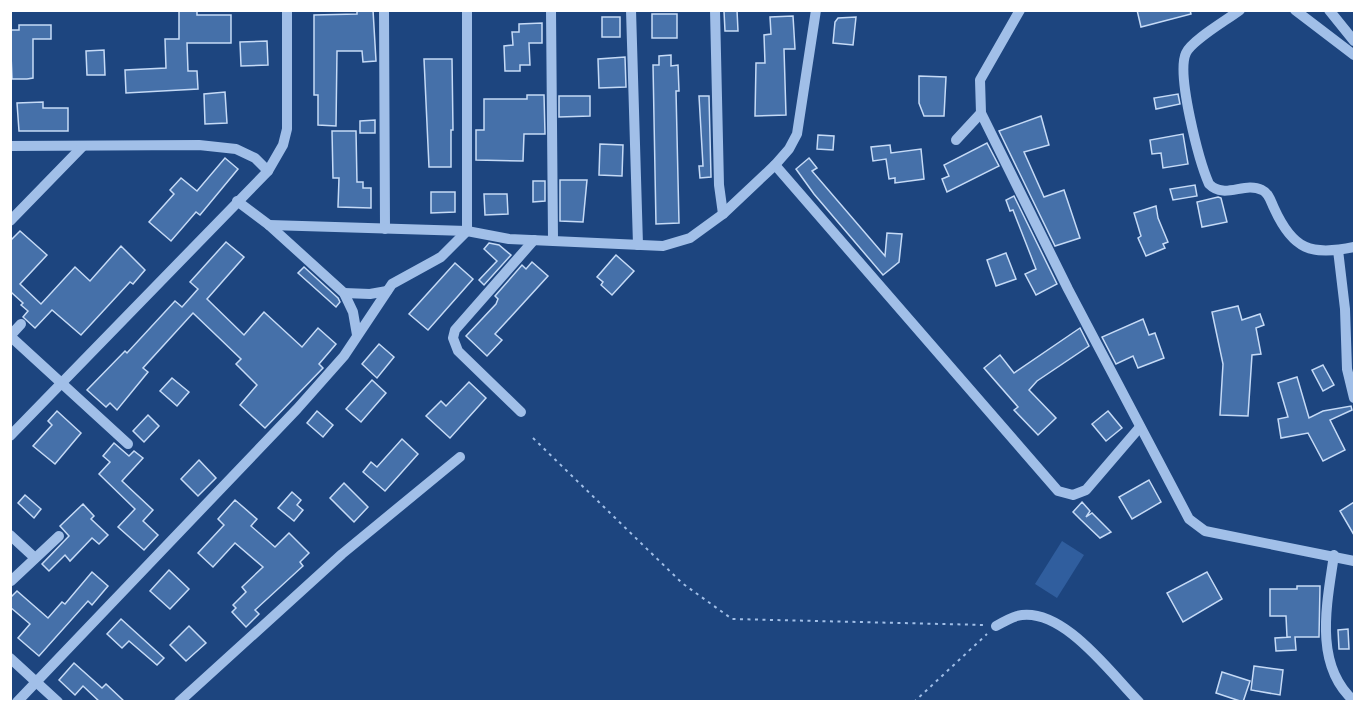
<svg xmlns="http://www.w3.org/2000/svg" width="1365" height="712" font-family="'Work Sans',sans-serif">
<rect width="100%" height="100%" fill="#1d457f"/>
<path fill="#305e9e" d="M1062,541L1084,555L1057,598L1035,584Z"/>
<g fill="#4570a9" stroke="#c5daf6" stroke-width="1.5">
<path d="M179,10H197V15H231V43H187L188,71H197L198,89L126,93L125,70L166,68L165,39H179Z"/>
<path d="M357,10H373L376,61L363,62L362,51H337L336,126L318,125V95H314V15L357,14Z"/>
<path d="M737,10L738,31H725L724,11Z"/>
<path d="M1137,10H1190L1191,14L1141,27Z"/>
<rect x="652" y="14" width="25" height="24"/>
<path d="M793,16L795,49H784L786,115L755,116L756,63H765L764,35L771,34L770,17Z"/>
<rect x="602" y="17" width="18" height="20"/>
<path d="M856,17L853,45L833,43L835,22L838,18Z"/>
<path d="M542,23V43H529L530,65H520V71H505L504,46L513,45L512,32H519V24Z"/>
<path d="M19,25H51V39H33V78L27,79H12L10,30H19Z"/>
<path d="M267,41L268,65L241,66L240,42Z"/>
<path d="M104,50L105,75H87L86,51Z"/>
<path d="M671,55V66L678,65L679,91H676L679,223L656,224L653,65H659V56Z"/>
<path d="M625,57L626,87L599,88L598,59Z"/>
<path d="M424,59H452L453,130H451V167H429Z"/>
<path d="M919,76L946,77L944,116H924L919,103Z"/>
<path d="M225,92L227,123L205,124L204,94Z"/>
<path d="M1178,94L1180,104L1156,109L1154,98Z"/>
<path d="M527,95H544L545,134H524L523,161L476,160V130H484V99H527Z"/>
<path d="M559,96H590V116L559,117Z"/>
<path d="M699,96H709L711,177L700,178L699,166H703Z"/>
<path d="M43,102V108H68V131H19L17,103Z"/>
<path d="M1041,116L1049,145L1024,152L1044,197L1064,190L1080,238L1055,246L999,131Z"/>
<path d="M375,120V133H360V121Z"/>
<path d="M332,131H356L357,182H363V188H371V208L338,207L339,178H333Z"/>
<path d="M1183,134L1188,164L1163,168L1161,153L1152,154L1150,140Z"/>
<path d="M818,135L834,136L833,150L817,149Z"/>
<path d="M987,143L999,166L947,192L942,179L949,176L944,165Z"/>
<path d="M600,144L623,145L622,176L599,175Z"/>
<path d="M890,145L891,153L921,149L924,179L895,183V178L889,179L886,159L873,161L871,147Z"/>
<path d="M225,158L238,169L200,215L196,212L171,241L149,222L174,194L170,190L181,178L197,191Z"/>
<path d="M809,158L817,168L812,171L885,256L887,233L902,234L899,262L883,275L814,194L796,169Z"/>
<path d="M560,180H587L583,222L560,221Z"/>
<path d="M533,181H545V201L533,202Z"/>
<path d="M1195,185L1197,196L1173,200L1170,189Z"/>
<path d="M431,192H455V212L431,213Z"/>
<path d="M484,194H507L508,214L485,215Z"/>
<path d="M1014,196L1057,284L1036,295L1025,274L1036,269L1013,210L1010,211L1006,200Z"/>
<path d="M1218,197L1221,198L1227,222L1202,227L1197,202Z"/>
<path d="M1156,206L1158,218L1168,242L1163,244L1165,248L1146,256L1138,238L1141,236L1134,213Z"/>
<path d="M20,231L47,255L20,284L41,304L75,267L90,281L121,246L145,270L133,284L130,282L81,335L52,310L35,328L23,317L28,311L21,305L23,303L12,293L10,295V241Z"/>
<path d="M226,242L244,257L207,299L244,335L264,312L302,347L318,328L336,344L319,364L323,368L265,428L240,405L257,385L236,364L241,359L193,313L143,368L148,372L117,410L110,403L106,407L87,390L125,351L127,353L175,301L182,307L198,289L190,282Z"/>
<path d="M489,243L499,245L511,255L484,285L479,280L497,261L484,249Z"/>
<path d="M1006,253L1016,279L996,286L987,260Z"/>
<path d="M616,255L634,271L612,295L601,285L603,282L597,277Z"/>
<path d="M532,262L548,276L495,334L502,340L487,356L466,336L496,304L498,299L495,296L522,265L526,269Z"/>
<path d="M455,263L473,279L428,330L409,314Z"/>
<path d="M304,267L338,298L340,302L336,307L298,273Z"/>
<path d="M1238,306L1242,320L1260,314L1264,325L1256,328L1261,354L1252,355L1248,416L1220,415L1223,364L1212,312Z"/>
<path d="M1143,319L1149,335L1155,333L1164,358L1138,368L1133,356L1116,364L1102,337Z"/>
<path d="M1080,328L1089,346L1037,381L1029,390L1056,418L1038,435L1014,410L1018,407L984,368L1000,355L1014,373Z"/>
<path d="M379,344L394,357L377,378L362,364Z"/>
<path d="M1323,365L1334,385L1323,391L1312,370Z"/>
<path d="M1297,377L1309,418L1323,411L1351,406L1352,410L1330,420L1345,450L1323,461L1308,433L1281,438L1278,419L1288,417L1278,383Z"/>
<path d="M172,378L189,392L177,406L160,391Z"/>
<path d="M372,380L386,393L361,422L346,409Z"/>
<path d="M469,382L486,398L450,438L426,416L441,401L446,406Z"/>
<path d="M57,411L81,433L55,464L33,446L52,425L48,421Z"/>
<path d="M317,411L333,425L323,437L307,423Z"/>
<path d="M1108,411L1122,428L1106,441L1092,424Z"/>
<path d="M148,415L159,426L144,442L133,431Z"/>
<path d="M402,439L418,454L385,491L363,472L371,462L377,467Z"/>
<path d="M114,443L129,456L134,451L143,458L122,481L153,510L143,521L158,535L144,550L118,527L135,509L99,474L110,462L103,456Z"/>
<path d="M199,460L216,478L198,496L181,479Z"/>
<path d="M1149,480L1161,502L1132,519L1119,497Z"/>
<path d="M344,483L368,507L354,522L330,498Z"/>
<path d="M292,492L301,500L297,505L303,510L294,521L278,508Z"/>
<path d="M25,495L41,509L34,518L18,503Z"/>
<path d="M235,500L257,519L251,526L275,547L289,533L309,553L300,562L303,566L255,610L259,614L246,627L232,612L236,608L233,605L246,592L242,587L263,567L235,543L213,567L198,553L224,525L218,519Z"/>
<path d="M1082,502L1090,511L1086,517L1092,513L1111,532L1100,538L1081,520L1073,512Z"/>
<path d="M1354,502V535L1340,511Z"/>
<path d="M83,504L94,516L91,519L108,535L99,544L92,538L70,561L65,555L49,571L42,564L69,536L60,526Z"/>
<path d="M169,570L189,589L170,609L150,591Z"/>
<path d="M92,572L108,586L92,605L88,601L39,656L18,638L30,624L10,607V598L17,591L48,618L62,602L65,604Z"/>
<path d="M1207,572L1222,599L1183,622L1167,593Z"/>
<path d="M1297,586H1320L1319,637H1295L1296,650L1276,651L1275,638L1291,637H1287L1286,616H1270V589H1297Z"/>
<path d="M121,619L164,658L157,665L129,641L122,648L107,634Z"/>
<path d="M189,626L206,643L186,661L170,645Z"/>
<path d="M1348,629L1349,649H1339L1338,630Z"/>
<path d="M74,663L102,688L106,684L125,702H100L83,686L75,695L59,680Z"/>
<path d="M1254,666L1283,670L1280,695L1251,690Z"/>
<path d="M1222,672L1250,681L1243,702L1216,693Z"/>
</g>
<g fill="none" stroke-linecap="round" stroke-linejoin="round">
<g stroke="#a1bfe8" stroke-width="2" stroke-dasharray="3 4.5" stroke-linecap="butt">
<path d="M533,438L682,583L732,619L984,625"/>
<path d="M914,702L987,634"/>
</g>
<g stroke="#a1bfe8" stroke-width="10">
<path d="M384,10L385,229"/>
<path d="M551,10L553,239"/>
<path d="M631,10L638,245"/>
<path d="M715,10L719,185L723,214"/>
<path d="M1020,10L980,80L981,113L1068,289L1189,519L1205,531L1354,561"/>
<path d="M1240,10C1227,20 1192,40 1186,53C1176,74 1199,161 1209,184C1225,200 1244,181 1262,190C1269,193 1271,202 1274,208C1293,250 1311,256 1354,247"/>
<path d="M1295,10L1354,55"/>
<path d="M1329,10L1354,41"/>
<path d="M956,140L981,113"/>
<path d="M10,146L199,145L236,149L255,158L268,171"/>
<path d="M775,165L1058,491L1073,495L1086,490L1140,427"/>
<path d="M237,201L269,225L344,293L353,312L357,335"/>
<path d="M10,221L83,146"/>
<path d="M269,225L467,231L509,239L663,246L690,238L723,214L775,165L789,149L797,134L816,10"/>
<path d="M1338,250L1345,309L1347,369L1354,398"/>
<path d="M344,293L370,294L387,291"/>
<path d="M10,336L128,444"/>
<path d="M10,336L21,324"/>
<path d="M521,412L458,351L453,338L455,330L534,240"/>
<path d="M10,436L268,171L283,145L287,129V10"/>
<path d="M10,535L35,558"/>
<path d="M1334,555C1327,603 1313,665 1354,701"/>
<path d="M11,581L59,536"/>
<path d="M996,626C1003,622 1010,618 1017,616C1062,605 1111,674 1139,702"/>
<path d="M10,658L58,702"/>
<path d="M17,702L297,409L344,356L392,284L441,257L467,231V10"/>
<path d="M179,702L342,554L460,457"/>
</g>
</g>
<rect width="1365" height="712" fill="none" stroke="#ffffff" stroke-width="24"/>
</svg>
